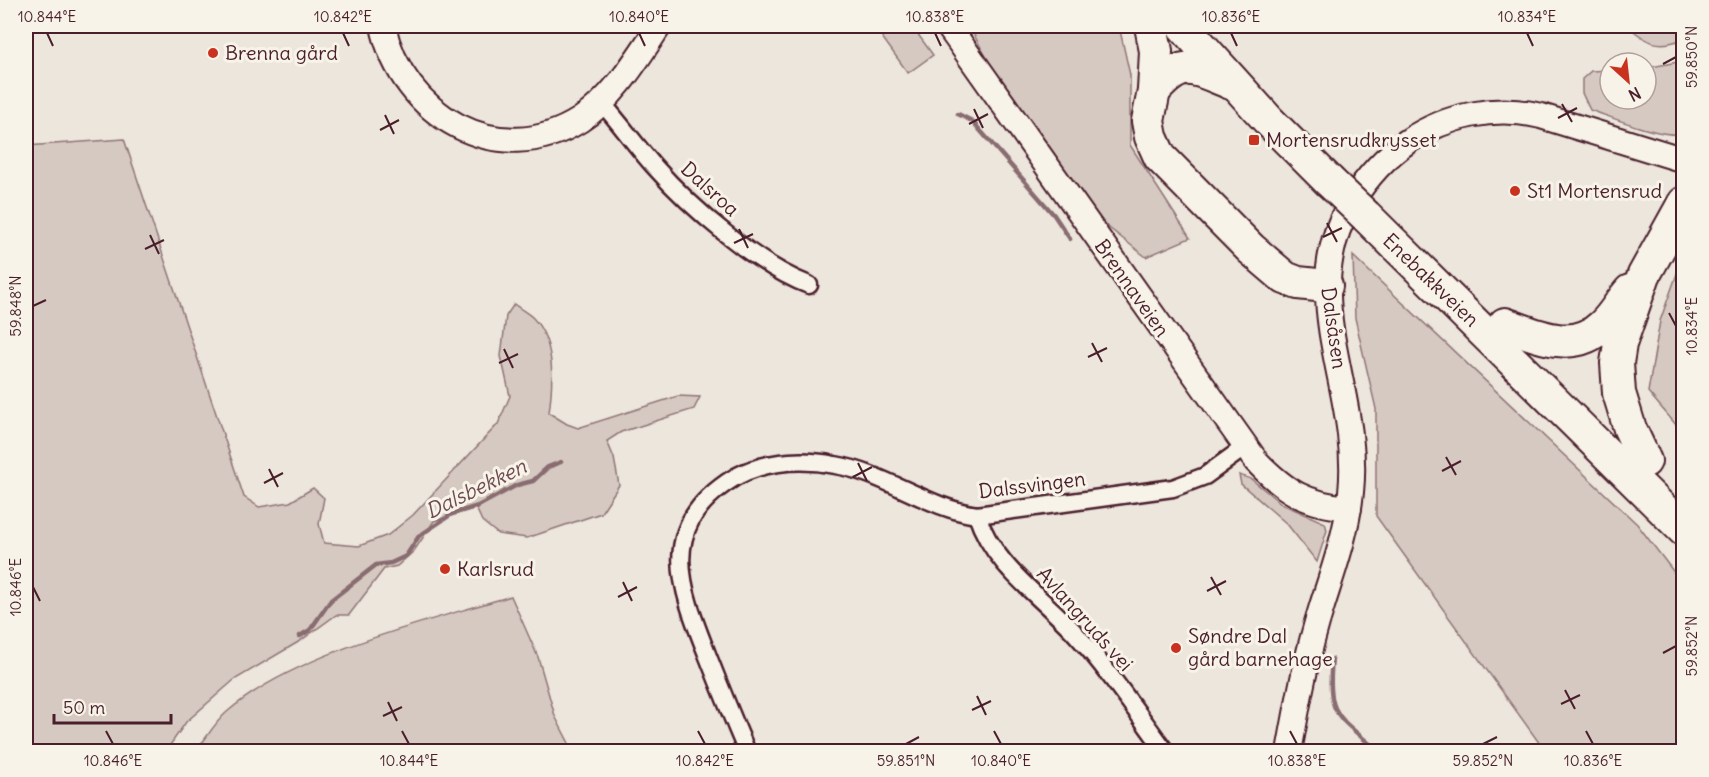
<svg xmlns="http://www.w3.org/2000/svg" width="1709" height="777" font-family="Delius,sans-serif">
<rect width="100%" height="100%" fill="#ece6dd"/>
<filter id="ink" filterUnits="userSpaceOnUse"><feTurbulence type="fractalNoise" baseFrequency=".0167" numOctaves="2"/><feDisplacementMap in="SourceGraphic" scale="12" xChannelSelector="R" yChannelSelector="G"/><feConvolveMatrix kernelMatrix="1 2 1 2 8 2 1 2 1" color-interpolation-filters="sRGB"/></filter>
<g filter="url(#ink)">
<g fill="#d5c9c2" stroke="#907476" stroke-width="1.5">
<path d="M874,26H912L933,55L908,73Z"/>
<path d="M969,26H1119L1130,75V145L1190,238L1146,257L1090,213L997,76Z"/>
<path d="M1628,26H1666L1671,29L1676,26H1683V39C1658,49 1647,43 1628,26Z"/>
<path d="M1683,61L1684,134C1660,138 1614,118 1590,110L1582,93V79L1591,71L1610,70V99H1646V68Z"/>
<path d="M124,139L244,497L259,507L290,502L313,488L324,498L319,524L324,543L359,546L388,535L413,515L498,424L510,396L501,356L506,316L514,304C520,309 528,313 533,318C556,342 553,383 549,413L567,424L578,428L678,396L700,397L694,409L621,432L607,441L614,458L619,485L601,513L527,538L498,534L482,521L476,508L434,521L414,551L397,566L384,569L349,615H336L300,641L234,680L186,722L166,751H26V146Z"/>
<path d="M1353,256L1637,524L1683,584V751H1545L1376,516V409L1355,318Z"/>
<path d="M1683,257V433L1648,392L1660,321Z"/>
<path d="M1239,475L1251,479L1282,504L1325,523L1327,530L1317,562L1287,524L1241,484Z"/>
<path d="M511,596L538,657L555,716L573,751H196C206,739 215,722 227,712C295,653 425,622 511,596Z"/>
</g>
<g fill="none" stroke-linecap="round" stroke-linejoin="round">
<g stroke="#896c6f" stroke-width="4.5">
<path d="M958,114L972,121L1054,215L1070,239"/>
<path d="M300,636L310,630L331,600L376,565L391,563L406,556L419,536L452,514L478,506L517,485L533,481L548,467L561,462"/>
<path d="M1332,659C1326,718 1339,716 1379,752"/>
</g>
<g stroke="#4a1f2b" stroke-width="21">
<g id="street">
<path d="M602,103C620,123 636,146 654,166C691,208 758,266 809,285"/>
<path d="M977,515C993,565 1038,594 1073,631C1107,668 1136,711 1166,752"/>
<path d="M747,752C733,719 720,687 707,654C682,590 657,531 726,483C756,461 799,458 835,465C885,473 927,508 977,515L1173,488L1205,476L1245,447"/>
</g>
</g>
<g stroke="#4a1f2b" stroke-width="28">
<g id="secondary">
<path d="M383,26C402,115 498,172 580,120C614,98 637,59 659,26"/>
<path d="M948,26L1256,461C1286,492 1306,504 1349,508"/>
<path d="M1289,752C1298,702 1307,653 1322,606C1334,568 1347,532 1351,492C1362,390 1293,296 1352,201C1367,177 1385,157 1408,141C1447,115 1495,105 1541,116L1684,160"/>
</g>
</g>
<g stroke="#4a1f2b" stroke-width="36">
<g id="highway">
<path d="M1151,26L1156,51L1154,91L1148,121L1151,137L1160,157L1251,249L1285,278L1298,283L1326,286"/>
<path d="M1183,26L1269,121L1329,181"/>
<path d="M1154,91C1184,57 1193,68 1231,83"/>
<path d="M1366,216L1684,530"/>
<path d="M1505,324C1538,336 1574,354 1603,325C1614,315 1620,302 1630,291"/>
<path d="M1645,461L1630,429L1619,393L1617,363L1620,344L1644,275L1684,203"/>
</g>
</g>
<use href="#street" stroke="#f7f3e8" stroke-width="16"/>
<use href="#secondary" stroke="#f7f3e8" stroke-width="24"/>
<use href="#highway" stroke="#f7f3e8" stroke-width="32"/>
<g stroke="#4a1f2b" stroke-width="36" stroke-linecap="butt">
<path id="highway-bridge" d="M1329,181L1366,216"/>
</g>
<use href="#highway-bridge" stroke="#f7f3e8" stroke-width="32"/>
</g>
</g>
<path fill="none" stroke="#4a1f2b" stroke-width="2" d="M47,33L53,46M343,33L349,46M639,33L645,46M935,33L941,46M1231,33L1237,46M1527,33L1533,46M1663,64L1676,57M1562,104L1572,122M974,109L983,128M385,115L394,134M1558,118L1577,108M969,124L988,114M380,130L399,120M1327,223L1337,242M739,229L748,248M150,235L159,254M1323,237L1342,228M734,243L753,234M145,249L164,240M33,306L46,300M1669,313L1676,326M1092,343L1102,362M504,349L513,368M1088,357L1107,348M499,363L518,354M1446,457L1456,475M858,463L867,481M269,469L278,487M1442,471L1461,461M853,477L872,467M264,483L283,473M1211,577L1221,595M623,582L632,601M33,587L40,601M1207,591L1226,581M618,597L637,587M1663,653L1676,646M1565,690L1575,709M977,696L986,715M388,702L397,721M1561,704L1580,695M972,710L991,701M383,716L402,707M106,731L113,744M402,731L409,744M698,731L705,744M994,731L1001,744M1290,731L1297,744M1586,731L1593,744M906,744L919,737M1483,744L1497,737"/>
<g fill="#c8321e" stroke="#f7f3e8" stroke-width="2">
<circle cx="213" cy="53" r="6"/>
<rect x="1248" y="134" width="12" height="12" rx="3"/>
<circle cx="1515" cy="191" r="6"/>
<circle cx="445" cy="569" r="6"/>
<circle cx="1176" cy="648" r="6"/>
</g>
<g text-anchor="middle" stroke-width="6" stroke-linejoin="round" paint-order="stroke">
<g font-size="20" fill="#4a1f2b" stroke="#f7f3e8" text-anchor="start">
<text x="225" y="60">Brenna gård</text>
<text x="1266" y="147">Mortensrudkrysset</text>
<text x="1527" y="198">St1 Mortensrud</text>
<text x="457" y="576">Karlsrud</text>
<text x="1188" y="643">Søndre Dal<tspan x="1188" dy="23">gård barnehage</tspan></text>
</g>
<g font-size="20" fill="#4a1f2b" stroke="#f7f3e8">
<text transform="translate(710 189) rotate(42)" y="7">Dalsroa</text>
<text transform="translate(1431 280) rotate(44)" y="7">Enebakkveien</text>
<text transform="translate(1132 288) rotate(55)" y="7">Brennaveien</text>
<text transform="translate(1334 328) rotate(82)" y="7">Dalsåsen</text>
<text transform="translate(1032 485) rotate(-7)" y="7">Dalssvingen</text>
<text transform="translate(1085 619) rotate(48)" y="7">Avlangruds vei</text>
</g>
<g font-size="21" font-style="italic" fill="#6f4c53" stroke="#f7f3e8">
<text transform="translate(476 489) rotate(-26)" y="7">Dalsbekken</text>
</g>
</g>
<rect width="1709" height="777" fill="none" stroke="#f7f3e8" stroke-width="66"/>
<g transform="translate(1628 81) rotate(153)"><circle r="28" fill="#f7f3e8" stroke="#b29e9c" stroke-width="1.5"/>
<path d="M0-4.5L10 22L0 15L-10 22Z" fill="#c8321e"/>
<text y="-9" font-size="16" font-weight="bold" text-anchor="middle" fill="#4a1f2b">N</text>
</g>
<path d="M54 714v9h117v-9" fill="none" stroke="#4a1f2b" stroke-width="3"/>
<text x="63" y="714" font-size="18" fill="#4a1f2b" stroke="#f7f3e8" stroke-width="4.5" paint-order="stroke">50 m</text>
<rect x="33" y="33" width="1643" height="711" fill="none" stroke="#4a1f2b" stroke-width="2"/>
<g font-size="15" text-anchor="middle" fill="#4a1f2b">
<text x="47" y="22">10.844°E</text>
<text x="343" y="22">10.842°E</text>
<text x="639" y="22">10.840°E</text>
<text x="935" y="22">10.838°E</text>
<text x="1231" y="22">10.836°E</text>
<text x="1527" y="22">10.834°E</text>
<text transform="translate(1692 57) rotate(-90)" y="5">59.850°N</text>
<text transform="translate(16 306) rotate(-90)" y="5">59.848°N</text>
<text transform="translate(1692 326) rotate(-90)" y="5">10.834°E</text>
<text transform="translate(16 587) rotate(-90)" y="5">10.846°E</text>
<text transform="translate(1692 646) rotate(-90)" y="5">59.852°N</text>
<text x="113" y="766">10.846°E</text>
<text x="409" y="766">10.844°E</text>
<text x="705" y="766">10.842°E</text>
<text x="906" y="766">59.851°N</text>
<text x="1001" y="766">10.840°E</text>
<text x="1297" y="766">10.838°E</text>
<text x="1483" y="766">59.852°N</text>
<text x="1593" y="766">10.836°E</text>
</g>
</svg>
